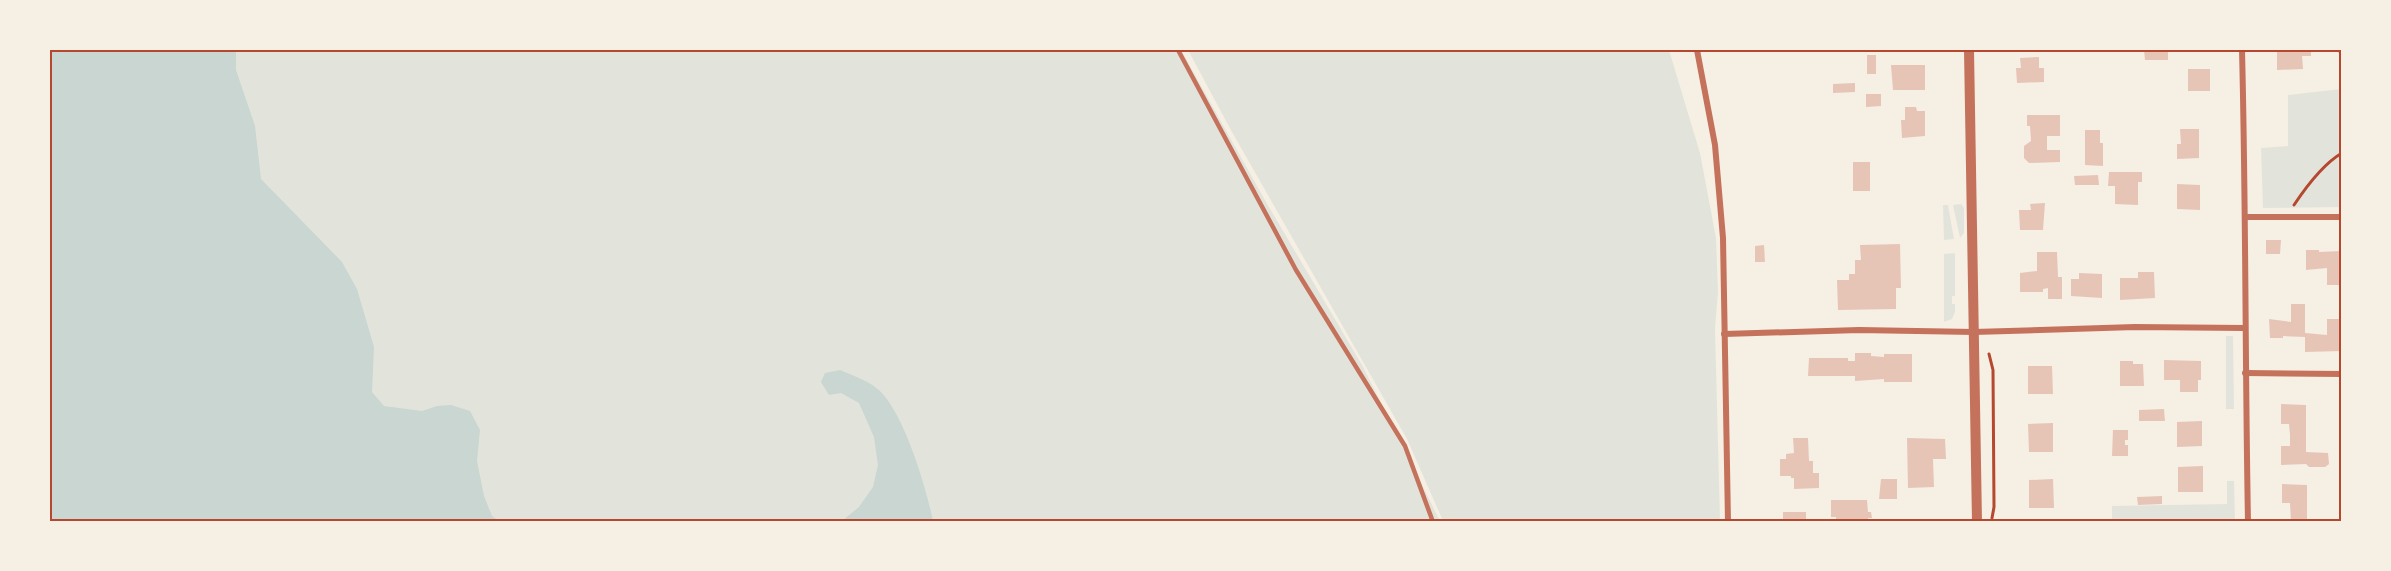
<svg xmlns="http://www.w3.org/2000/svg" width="2391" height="571" font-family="'Asap Condensed',sans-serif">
<rect width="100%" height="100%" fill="#f6efe4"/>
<g fill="#e2e4dc">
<path d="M50,50H1181L1266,202L1362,365L1440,521H50Z"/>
<path d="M1188,50H1669L1700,153L1716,238L1718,292L1715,329L1720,521H1443L1407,439L1232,132Z"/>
<path d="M2341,89V207L2263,208L2261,148L2288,146V95Z"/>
<path d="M1961,204L1964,208V233L1960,238L1953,205Z"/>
<path d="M1943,205H1948L1954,239L1944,240Z"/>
<path d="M1955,253V296H1952V304H1955V312L1952,319L1944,322V254Z"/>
<path d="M2226,336H2233L2234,409H2226Z"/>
<path d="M2227,481H2234L2235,521H2112V506L2227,504Z"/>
</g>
<g fill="#c9d6d2">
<path d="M50,50H236V70L255,126L261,179L342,262L357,289L374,347L372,392L384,406L422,411L437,406L451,405L470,411L480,430L477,461L484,496L492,516L499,521H50Z"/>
<path d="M840,370C854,376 870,381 881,392C905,417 926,487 933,521H842L859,507L873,487L878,465L874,437L859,403L841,393L829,395L821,382L825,373Z"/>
</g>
<g fill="#e6c5b7">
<path d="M2144,50H2168V60H2145Z"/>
<path d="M2277,50H2311V56H2302L2303,69L2277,70Z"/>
<rect x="1867" y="55" width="9" height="19"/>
<path d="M2039,57V68H2044V82L2017,83L2016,68H2021L2020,58Z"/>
<path d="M1891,65H1925V90H1893Z"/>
<rect x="2188" y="69" width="22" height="22"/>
<path d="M1855,83V92L1833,93V84Z"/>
<path d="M1866,94H1881V106L1866,107Z"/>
<path d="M1905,107H1916L1917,111H1925V136L1902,138L1901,120H1905Z"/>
<path d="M2027,115H2060V136H2047V150H2060V162L2029,163L2024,158V146L2031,141L2030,126H2027Z"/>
<path d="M2180,129H2199V158L2177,159V144H2181Z"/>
<path d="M2085,130H2100V143H2103V166L2085,165Z"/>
<rect x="1853" y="162" width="17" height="29"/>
<path d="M2109,172H2142V182H2138V205L2115,204V186H2108Z"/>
<path d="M2098,175L2099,185H2075L2074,176Z"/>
<path d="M2177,184L2200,185V210L2177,209Z"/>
<path d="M2045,203L2043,230H2020L2019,210H2031L2030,204Z"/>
<path d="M2266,240H2281L2280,254H2266Z"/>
<path d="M1900,244L1901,288H1896V309L1838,310L1837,280H1849V274H1855V260H1861L1860,245Z"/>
<path d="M1764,245L1765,262H1755V246Z"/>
<path d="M2306,250H2319V252L2342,251L2340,285H2327V268L2306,270Z"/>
<path d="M2037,252H2057L2058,277H2062V299H2048V288L2043,289V292H2020V273L2037,271Z"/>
<path d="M2138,272H2154L2155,298L2120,300V278H2138Z"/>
<path d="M2079,273L2102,274V298L2071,296V279H2079Z"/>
<path d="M2291,304H2305V333L2327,335V319H2342V351L2305,352V337L2283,336V338H2270L2269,319L2291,322Z"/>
<path d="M1855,353H1871V356L1884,357V354H1912V382H1884V379L1855,381V376H1808L1809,358H1848V361H1855Z"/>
<path d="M2164,360L2201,361V380H2198V392H2180V380H2164Z"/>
<path d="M2120,361H2133V364H2143L2144,386H2120Z"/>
<path d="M2028,366H2052L2053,394H2028Z"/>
<path d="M2281,404L2306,405V452L2328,453L2329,464L2325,467H2309L2306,464L2281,465V446H2290V435L2289,424H2281Z"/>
<path d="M2164,409L2165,421H2139V410Z"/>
<path d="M2202,421V446L2177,447V422Z"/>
<path d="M2053,423V452H2029L2028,424Z"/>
<path d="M2113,430H2128V440H2125V445H2128V456H2112Z"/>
<path d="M1793,438H1808L1809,461H1813V473H1819V488L1794,489V478H1791V476H1780V459H1786V454L1794,453Z"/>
<path d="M1907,438L1945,439L1946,459H1933L1934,487L1908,488Z"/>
<path d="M2203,466V492H2178V467Z"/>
<path d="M1881,479H1897V499H1879Z"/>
<path d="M2053,479L2054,508H2029V480Z"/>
<path d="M2282,484L2307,485V522H2291L2290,503H2282Z"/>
<path d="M2162,496V504L2138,505L2137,497Z"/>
<path d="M1831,500H1867L1868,512H1871L1872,518H1868V522H1836V517H1831Z"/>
<rect x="1783" y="512" width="23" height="10"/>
</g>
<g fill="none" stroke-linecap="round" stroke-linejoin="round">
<g stroke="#b5482f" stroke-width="3">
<path d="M2294,205C2306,187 2323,164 2342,153"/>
<path d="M1989,354L1993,370L1994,507L1992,518"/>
</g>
<path stroke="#c5725c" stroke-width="4.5" d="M1178,50L1296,270L1405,446L1433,522"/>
<g stroke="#c5725c" stroke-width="6">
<path d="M1697,50L1715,145L1723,238L1728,522"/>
<path d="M2242,50C2246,207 2245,364 2248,522"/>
<path d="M2341,50L2342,53"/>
<path d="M2246,217H2342"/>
<path d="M1724,334L1859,330L1974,332L2135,327L2245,328"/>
<path d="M2245,373L2342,374"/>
</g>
<path stroke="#c5725c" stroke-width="10" d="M1969,50L1977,522"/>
</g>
<rect width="2391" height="571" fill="none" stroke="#f6efe4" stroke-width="102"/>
<rect x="51" y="51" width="2289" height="469" fill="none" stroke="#b5482f" stroke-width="2"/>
</svg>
